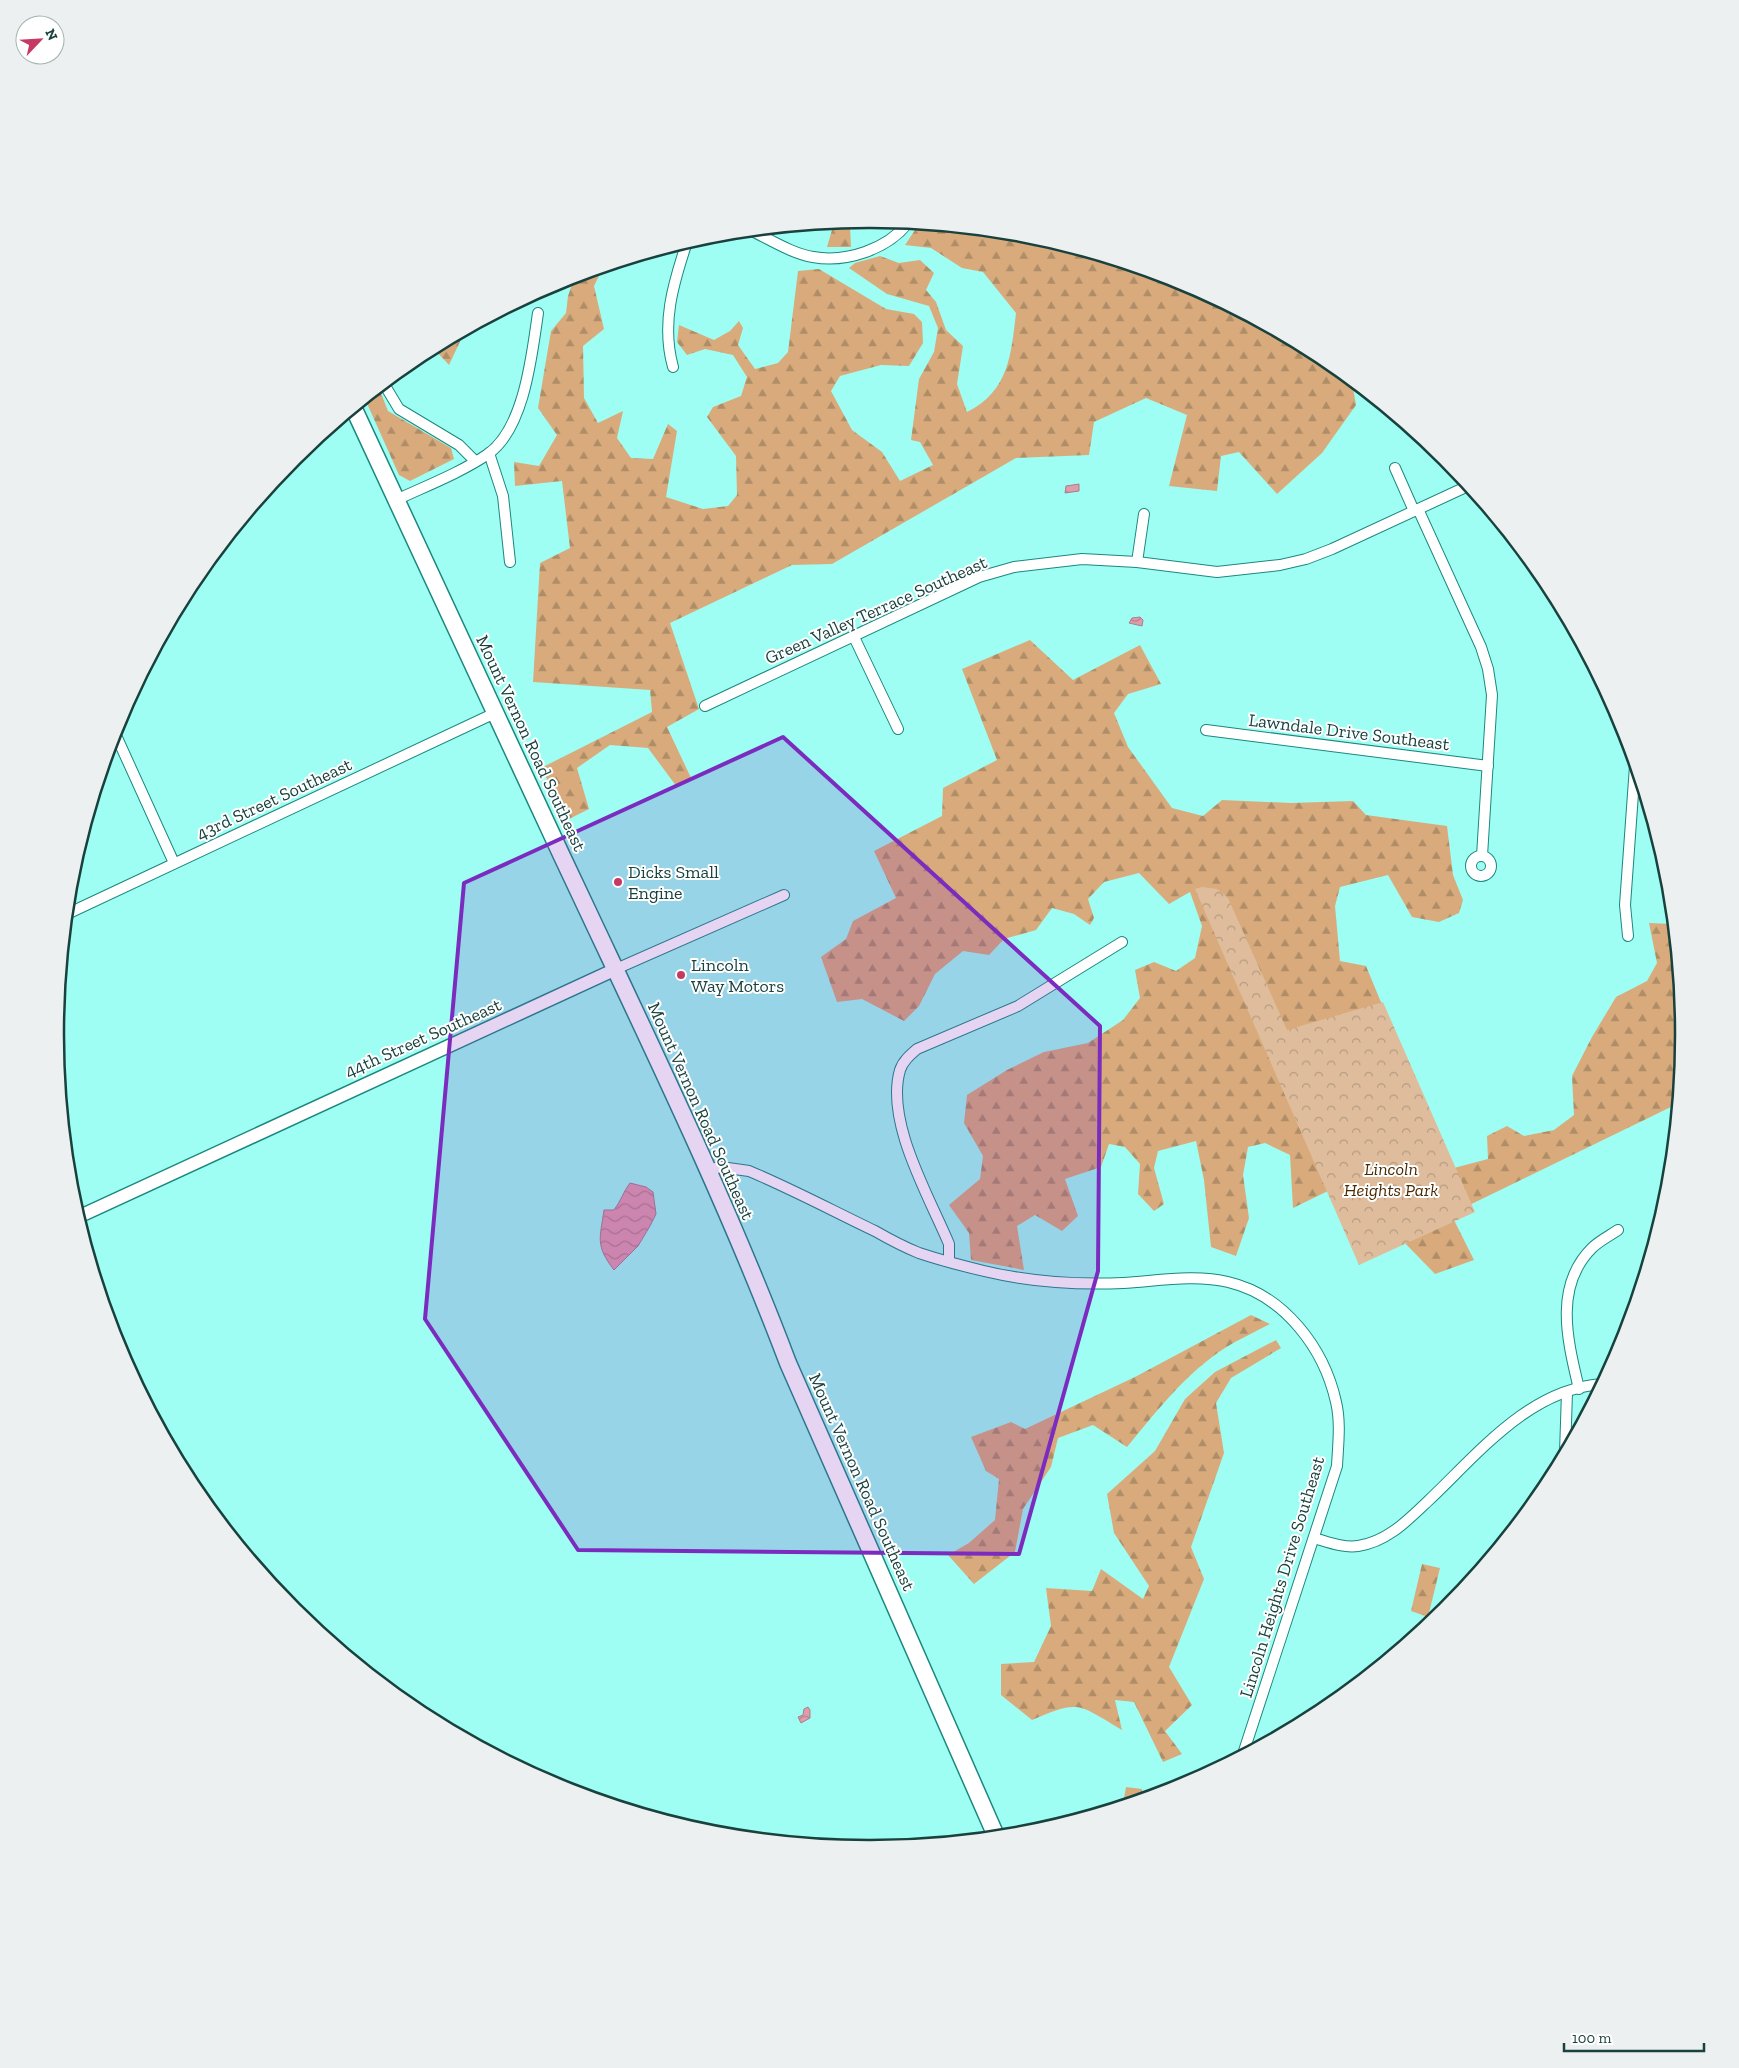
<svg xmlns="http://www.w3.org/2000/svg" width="1739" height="2068" font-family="'Zilla Slab',serif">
<defs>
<pattern id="forest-firs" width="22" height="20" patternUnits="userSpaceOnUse" patternTransform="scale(1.25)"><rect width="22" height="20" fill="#d9ab7c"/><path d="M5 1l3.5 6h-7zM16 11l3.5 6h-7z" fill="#af8d67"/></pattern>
<pattern id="park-crowns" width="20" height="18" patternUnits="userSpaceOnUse" patternTransform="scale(1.25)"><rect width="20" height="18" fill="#dfbd9c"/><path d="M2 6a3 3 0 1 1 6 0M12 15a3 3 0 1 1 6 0" fill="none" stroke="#b49b81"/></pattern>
<pattern id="water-waves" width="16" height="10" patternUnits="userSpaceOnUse" patternTransform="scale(1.25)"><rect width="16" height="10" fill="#e09caa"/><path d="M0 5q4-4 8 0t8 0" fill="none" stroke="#b5818c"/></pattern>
</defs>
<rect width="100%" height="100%" fill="#9efef3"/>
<g fill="url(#forest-firs)">
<path d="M860,220L850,226L851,247H827L834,223Z"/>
<path d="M919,224L1029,235L1181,282L1322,357L1352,382L1356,405L1322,453L1277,494L1239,452L1221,456L1217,491L1169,486L1187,415L1146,398L1094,422L1089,455L1016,458L832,564L792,565L670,623L699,709L667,727L692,780L677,787L648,748L610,745L577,768L589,809L569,819L541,768L652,712L650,690L533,682L540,563L570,548L562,481L515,486L514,462L539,466L557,435L538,408L551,331L566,313L568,296L575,276L603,268L594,286L604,329L583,346L584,398L598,423L623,411L617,438L631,458L653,459L668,424L677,431L666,497L703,509L728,506L737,495L736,456L707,417L713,407L741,396L747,377L733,355L705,349L687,355L677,342L679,325L714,340L730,331L739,321L743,328L738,345L755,369L778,363L788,352L798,271L819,269L886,309L914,314L922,322L923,343L909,366L881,365L840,376L831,391L852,430L882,452L900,481L933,465L920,442L911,440L919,379L934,352L938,328L929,306L887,294L849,268L855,263L880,256L899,263L920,260L934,273L926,290L936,302L946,330L963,346L957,384L967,412C1009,391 1011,355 1016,313L983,272L962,268L931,248L905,245Z"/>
<path d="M465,331L449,365L433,348Z"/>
<path d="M379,388L388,411L451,448L454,459L410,481L399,475L365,399Z"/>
<path d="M1030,640L1073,680L1140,645L1161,684L1128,694L1114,713L1128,747L1172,808L1203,816L1222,800L1291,803L1353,801L1366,815L1447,826L1453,875L1463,900L1459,913L1439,922L1412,917L1388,875L1340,887L1335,906L1340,961L1366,966L1450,1169L1488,1159L1487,1136L1507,1126L1524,1136L1554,1130L1574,1115L1572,1076L1592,1037L1616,997L1647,981L1657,963L1649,923L1673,924L1684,1034L1677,1104L1451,1214L1474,1260L1435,1274L1400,1238L1332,1189L1293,1208L1290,1155L1265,1143L1248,1147L1243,1175L1249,1218L1236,1256L1211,1247L1204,1180L1196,1141L1158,1151L1154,1168L1164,1204L1154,1211L1138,1194L1140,1164L1125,1147L1109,1144L1101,1167L1065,1179L1078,1216L1062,1231L1035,1215L1017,1226L1024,1270L971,1260L969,1233L949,1205L980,1179L983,1156L964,1123L967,1095L1007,1070L1044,1052L1088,1043L1123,1020L1140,998L1135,970L1154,962L1176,971L1195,958L1202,926L1190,892L1169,904L1139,873L1104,882L1088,899L1094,918L1090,925L1074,914L1052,908L1036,930L1004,939L989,955L963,951L935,974L919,1006L904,1021L862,999L837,1002L821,957L846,939L853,921L896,898L874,851L942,816L943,788L997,760L962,669Z"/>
<path d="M1251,1315L1270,1324C1255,1332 1239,1339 1225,1348C1186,1373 1156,1412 1127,1447L1093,1425L1058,1438L1051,1467L1023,1509L1015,1552L974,1584L948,1555L969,1543L995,1520L999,1479L986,1471L971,1437L1011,1422L1025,1429L1135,1377Z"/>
<path d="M1276,1340L1281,1348L1231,1378L1216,1403L1224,1453L1191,1547L1204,1579L1169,1667L1192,1705L1165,1731L1182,1754L1163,1762L1134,1702L1115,1700L1122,1730C1078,1704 1080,1699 1032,1720L1001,1695V1664L1034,1662L1051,1626L1046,1588L1092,1591L1101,1569L1143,1599L1149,1586L1114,1533L1107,1494L1155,1451L1185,1399L1215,1372Z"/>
<path d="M1422,1564L1440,1568L1428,1617L1411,1611Z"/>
<path d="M1126,1787L1142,1789V1798L1123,1804Z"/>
</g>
<path fill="url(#park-crowns)" d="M1202,887L1217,889L1228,898L1287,1030L1383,1002L1475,1212L1359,1265L1195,889Z"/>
<g fill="url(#water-waves)" stroke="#a4818a">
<path d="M1079,484V491L1065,493L1066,486Z"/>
<path d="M1140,617L1143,620L1142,626L1129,623L1132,618Z"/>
<path d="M630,1183L646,1187L653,1192L656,1214L650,1226L638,1246L614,1270C595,1245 600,1239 604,1210H614C621,1201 623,1192 630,1183Z"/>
<path d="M808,1707L810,1710V1718L801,1723L798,1717L803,1715L804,1709Z"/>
</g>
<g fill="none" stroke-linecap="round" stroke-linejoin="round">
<g stroke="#1b887f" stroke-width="12">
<g id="minor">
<path d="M752,231C771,240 793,254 813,257C847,263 887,249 908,223"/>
<path d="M673,367C661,324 673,284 687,242"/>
<path d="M384,384L399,409L459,445L474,460"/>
<path d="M489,453L503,496L510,562"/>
<path d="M1395,468L1414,511"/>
<path d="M396,500C426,486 462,472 488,454C525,428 532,353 538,313"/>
<path d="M1418,509L1481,647L1488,669L1492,695L1482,856"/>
<path d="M1137,562L1144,514"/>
<path d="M854,637L898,729"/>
<path d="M705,706L979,577L1014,567L1082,559L1137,562L1217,572L1280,565L1306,559L1332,549L1468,486"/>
<path d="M1206,730L1488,766"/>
<path d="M114,731L174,863"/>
<circle cx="1481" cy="866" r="10"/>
<path d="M67,914L495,713"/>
<path d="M1628,936L1625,905L1635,766"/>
<path d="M616,969L784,895"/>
<path d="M706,1170L721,1167L749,1171C792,1189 833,1211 875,1231C889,1239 904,1247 919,1253C940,1260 963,1266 984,1271C1030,1282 1077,1285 1123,1283C1157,1281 1195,1274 1228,1282C1284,1295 1324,1348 1336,1402C1341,1423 1338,1445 1337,1466L1243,1754"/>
<path d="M949,1261V1244C929,1196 885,1122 900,1070C903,1061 910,1055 917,1049L1018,1006L1122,942"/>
<path d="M1579,1389C1568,1342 1553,1287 1592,1248C1599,1241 1609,1236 1618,1230"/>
<path d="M1565,1453L1567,1392"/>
<path d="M1314,1538C1328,1542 1343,1548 1358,1546C1387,1542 1408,1520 1428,1501C1478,1454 1528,1390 1601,1384"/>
</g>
</g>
<g stroke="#1b887f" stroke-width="15">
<path id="tertiary" d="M78,1217L616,969"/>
</g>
<g stroke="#1b887f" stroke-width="19">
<path id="primary" d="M354,409C431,574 507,740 585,905C656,1056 729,1207 788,1363L996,1836"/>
</g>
<use href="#minor" stroke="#fff" stroke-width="10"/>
<use href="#tertiary" stroke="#fff" stroke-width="12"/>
<use href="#primary" stroke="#fff" stroke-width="16"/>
</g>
<path fill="#7b2cbf" fill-opacity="0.2" stroke="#7b2cbf" stroke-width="4" stroke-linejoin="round" d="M783,737L1100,1026L1098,1271L1019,1554L578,1550L425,1319L464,883Z"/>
<g fill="#c73965" stroke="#fff" stroke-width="2">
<circle cx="618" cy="882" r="5"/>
<circle cx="681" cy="975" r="5"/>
</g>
<g text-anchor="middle" stroke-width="4" stroke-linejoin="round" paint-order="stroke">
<g font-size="18" fill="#19423e" stroke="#fff">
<text transform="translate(876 610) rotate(-24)" y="6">Green Valley Terrace Southeast</text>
<text transform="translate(1349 732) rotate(7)" y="6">Lawndale Drive Southeast</text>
<text transform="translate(531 743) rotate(65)" y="6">Mount Vernon Road Southeast</text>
<text transform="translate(274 799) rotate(-25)" y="6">43rd Street Southeast</text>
<text transform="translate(423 1038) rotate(-24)" y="6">44th Street Southeast</text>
<text transform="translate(701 1111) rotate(66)" y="6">Mount Vernon Road Southeast</text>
<text transform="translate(862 1482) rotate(66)" y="6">Mount Vernon Road Southeast</text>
<text transform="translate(1282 1577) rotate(-73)" y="6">Lincoln Heights Drive Southeast</text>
</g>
<g font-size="18" fill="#19423e" stroke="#fff" text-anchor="start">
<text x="628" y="878">Dicks Small<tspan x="628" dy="21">Engine</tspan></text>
<text x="691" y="971">Lincoln<tspan x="691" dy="21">Way Motors</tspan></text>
</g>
<g font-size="18" font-style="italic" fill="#492b04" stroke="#fff">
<text x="1391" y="1175">Lincoln<tspan x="1391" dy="21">Heights Park</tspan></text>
</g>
</g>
<path d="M0 0H1739V2068H0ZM869 228H870A805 805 0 0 1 1675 1033V1035A805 805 0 0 1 870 1840H869A805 805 0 0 1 64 1035V1033A805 805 0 0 1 869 228Z" fill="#edf0f0" fill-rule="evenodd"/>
<path fill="none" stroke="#19423e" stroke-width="2.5" d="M869 228H870A805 805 0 0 1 1675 1033V1035A805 805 0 0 1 870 1840H869A805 805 0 0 1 64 1035V1033A805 805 0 0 1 869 228Z"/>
<g transform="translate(40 40) rotate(65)"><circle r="24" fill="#ffffff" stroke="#a3b3b2"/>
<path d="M0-4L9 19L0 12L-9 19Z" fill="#c73965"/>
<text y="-8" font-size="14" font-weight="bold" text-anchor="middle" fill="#19423e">N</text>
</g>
<path d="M1564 2043v8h140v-8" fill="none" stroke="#19423e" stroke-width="2.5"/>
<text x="1572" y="2043" font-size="15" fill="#19423e" stroke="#ffffff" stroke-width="4" paint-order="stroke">100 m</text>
</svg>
